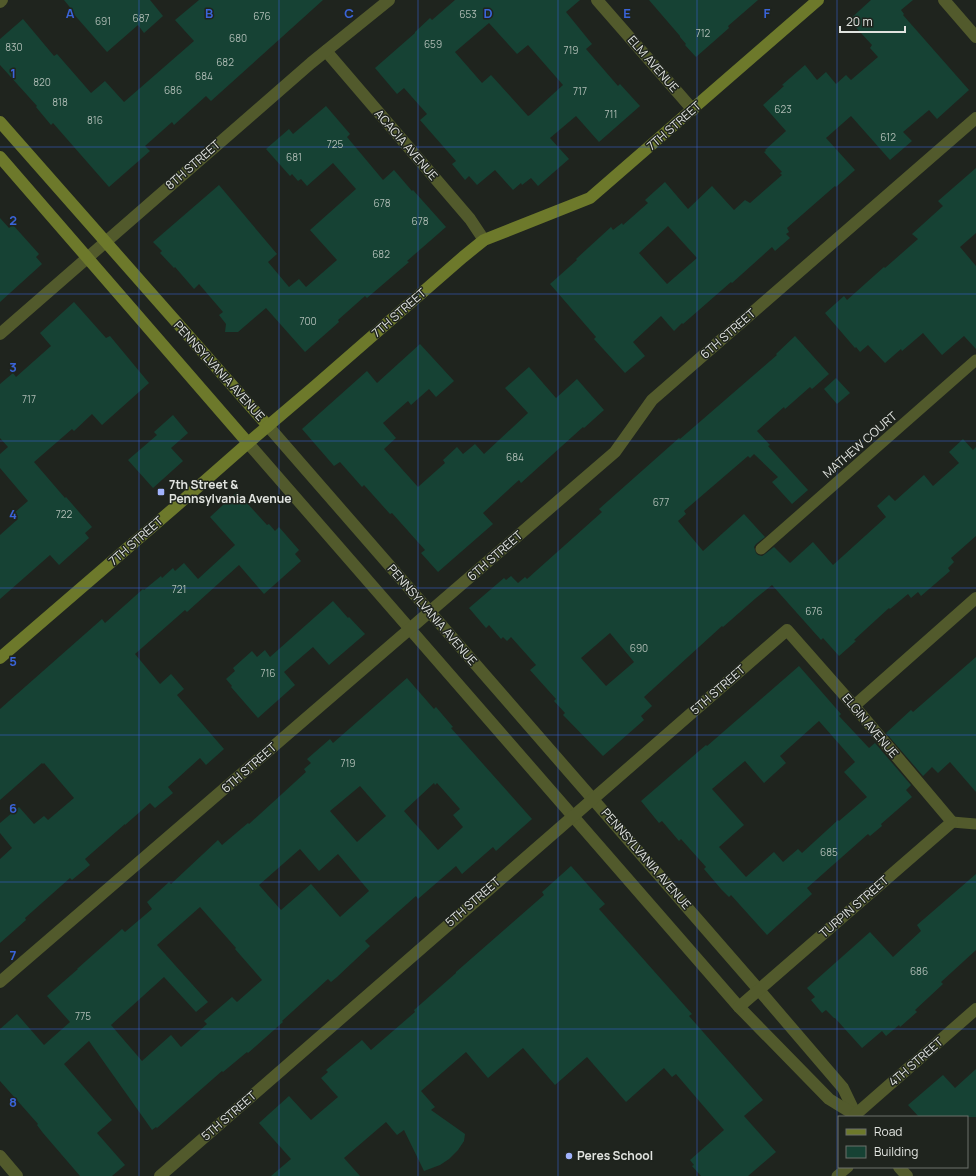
<svg xmlns="http://www.w3.org/2000/svg" width="976" height="1176" font-family="Manrope,sans-serif">
<rect width="100%" height="100%" fill="#1f241e"/>
<g fill="#164234" fill-rule="evenodd">
<path d="M64,0H150L163,16L144,33L138,25L107,52L72,12L73,11Z"/>
<path d="M199,0H323L211,101L206,96L174,125L172,122L145,146L150,151L109,187L53,123L51,125L36,107L37,106L0,65V39L23,19L54,56L57,54L91,93L105,81L124,102L194,41L175,20Z"/>
<path d="M455,0H580L566,12L592,44L586,49L618,86L620,84L640,106L599,142L576,116L550,138L569,159L538,186L531,178L522,185L521,183L513,190L495,170L477,185L469,176L465,180L452,164L456,161L420,120L427,114L404,88L397,94L375,68L415,33V32L430,18L432,20ZM489,23L517,54L528,45L563,85L530,115L528,116L491,75L482,83L455,52Z"/>
<path d="M649,0H758L728,26L729,28L696,57L685,45L686,44L680,37V36Z"/>
<path d="M871,0H913L901,10L904,14L903,15L969,90L937,119L929,110L903,132L912,141L890,160L851,116L826,138L855,170L836,187L835,186L787,228L789,232L786,234L790,238L775,251L772,247L732,283L731,282L683,324L682,323L674,331L661,316L633,342L645,356L625,373L594,339L596,337L550,284L577,260L576,259L611,227L613,230L622,223L623,225L648,203L645,200L665,182L688,209L712,186L734,210L745,200L750,203L782,175L780,173L782,172L764,152L766,151L765,150L786,131L763,105L784,86L782,85L805,65L817,80L826,72L836,84L846,75L851,80L878,57L870,48L872,45L849,20ZM668,226L697,258L667,284L639,253Z"/>
<path d="M326,106L350,134L347,137L383,180L394,170L412,191L413,190L446,227L407,261L409,262L367,298L365,296L338,320L339,322L305,352L266,308L238,332H225L226,324L219,315L223,312L199,284L194,289L175,267L174,268L160,253L162,251L153,242L219,185L277,254L268,262L289,287L299,279L306,287L337,260L310,230L356,189L333,163L307,186L301,179L298,181L292,174L290,176L266,149L289,129L293,134Z"/>
<path d="M976,168V233L960,247L976,266V349L964,336L942,355L923,333L902,351L901,349L885,363L868,345L860,352L856,347L855,348L825,313L844,296L847,300L884,267L885,268L918,239L912,234L943,206L938,201Z"/>
<path d="M0,218L9,228L13,225L39,254L36,257L42,264L0,302Z"/>
<path d="M74,302L106,338L110,336L149,383L102,425L92,414L74,431L72,429L34,462L65,498L66,497L92,527L85,533L89,538L59,565L50,555L0,599V535L18,519L13,514L28,501L0,468V454L8,447L0,438V384L13,373L16,377L51,346L40,333Z"/>
<path d="M795,336L829,374L812,389L810,387L785,409L784,407L757,431L770,445L768,446L808,490L792,504L772,482L778,477L754,454L750,458L748,456L684,511L686,514L678,521L703,551L744,514L765,537L756,544L754,547L756,553L758,555L762,556L765,554L774,547L790,563L813,542L833,565L886,517L877,506L889,495L895,501L924,475L933,486L959,463L949,452L963,439L973,450L976,447V536L951,558L954,562L948,568L950,571L921,596L918,592L911,598L908,594L890,609L889,608L854,640L856,641L839,656L823,638L821,640L772,585L756,598L723,627L722,626L644,697L652,706L641,716L644,720L603,756L563,715L565,713L554,701L556,699L530,670L536,665L511,637L507,641L503,637L501,639L489,625L486,628L469,608L504,578L506,580L511,576L518,583L525,577L527,579L602,512L599,509L679,438L680,439L777,355L776,354ZM610,633L634,662L606,686L581,658Z"/>
<path d="M420,344L454,381L436,397L429,389L411,405L408,401L383,423L396,438L384,449L418,487L445,463L443,460L457,447L463,454L475,444L484,454L528,413L505,388L529,367L556,398L577,379L604,410L584,428L583,427L521,483L519,480L483,513L493,524L438,572L421,553L425,550L392,513L390,514L364,485L362,487L340,462L334,466L302,429L367,371L377,383Z"/>
<path d="M836,378L850,393L837,404L824,389Z"/>
<path d="M173,415L188,433L171,448L183,461L153,488L128,460L157,435L154,432Z"/>
<path d="M237,492L267,525L269,524L275,531L279,527L299,550L295,554L301,561L264,594L239,565L187,612L185,610L135,654L160,684L171,674L184,689L177,695L224,749L206,765L200,758L168,787L173,793L155,808L150,803L125,825V824L85,859L90,865L72,880L70,878L25,918L26,920L0,943V859L12,848L0,833V823L19,807L34,824L44,816L48,820L74,798L44,763L43,764L42,763L0,800V709L102,619L105,623L143,589L144,590L161,576L162,578L173,568L175,571L184,563L198,579L235,545L210,517Z"/>
<path d="M333,601L348,618L349,617L365,634L329,665L313,647L284,672L295,685L258,718L231,687L232,686L226,679L235,671L233,668L252,651L257,657L265,650L270,657Z"/>
<path d="M976,657V792L950,762L938,773L932,767L923,776L886,733L911,710L913,712Z"/>
<path d="M799,666L841,714L839,716L869,748L875,743L911,785L906,790L912,797L881,824L882,826L870,836L868,834L807,888L812,894L767,935L731,895L729,897L721,889L704,869L706,867L681,839L679,841L662,821L659,823L641,801L706,745L707,746ZM819,721L855,762L844,772L867,797L839,821L838,820L802,853L798,849L783,862L774,852L746,877L719,847L744,825L712,789L745,761L764,783L786,763L780,756Z"/>
<path d="M407,678L434,709L436,707L453,727L451,728L532,819L496,851L493,847L462,874L456,866L418,899L416,896L365,941L370,946L337,977L331,982L328,979L282,1021L283,1022L248,1053L247,1052L223,1072L222,1071L157,1128L156,1127L152,1130L89,1041L64,1064L112,1120L97,1133L125,1165L112,1176H80L43,1133L37,1125L38,1124L0,1081V1029L17,1014L44,1045L70,1022L47,996L78,969H77L122,929L125,932L152,909L147,902L169,882L171,884L218,840L222,845L248,823L249,824L306,772L304,769L311,763L307,759L330,739L333,743ZM434,783L435,785L437,783L460,809L453,815L463,827L438,850L404,811ZM360,786L386,816L357,842L330,811ZM300,849L319,871L338,854L369,891L340,917L311,884L281,910L259,885ZM200,907L236,948L235,949L262,980L237,1002L232,997L204,1021L207,1024L181,1047L171,1035L142,1061L111,1025L164,977L196,1012L208,1002L157,945Z"/>
<path d="M571,866L605,904L599,909L692,1014L689,1016L763,1100L744,1116L776,1152L748,1176H701L692,1166L694,1165L690,1160L724,1130L676,1074L672,1077L664,1068L626,1102L587,1057L555,1085L523,1048L488,1078L466,1052L421,1091L435,1107L431,1110L465,1134L464,1141L458,1150L449,1159L440,1165L424,1171L404,1130L397,1135L386,1122L344,1158L360,1176H271L291,1159L259,1123L289,1096L311,1120L338,1097L321,1078L328,1072L326,1070L362,1040L371,1050L415,1012L414,1010L456,973V972L544,895L542,892Z"/>
<path d="M976,874V950L941,982L943,984L915,1010L917,1012L900,1027L899,1025L886,1036L882,1031L862,1048L835,1018H834L826,1010L822,1013L811,1000L815,997L807,988L870,932L893,957L921,931L917,925Z"/>
<path d="M976,1069V1117H919L908,1105L943,1075L955,1088Z"/>
</g>
<g fill="none" stroke-linecap="round" stroke-linejoin="round">
<g stroke="#525a2c" stroke-width="11">
<path d="M761,549L976,360"/>
<path d="M952,822L976,824"/>
<path d="M837,1176L848,1167"/>
</g>
<g stroke="#525a2c" stroke-width="12">
<path d="M597,0L693,110"/>
<path d="M944,0L976,37"/>
<path d="M0,2L2,0"/>
<path d="M326,51L470,219L484,240"/>
<path d="M0,334L311,63L389,0"/>
<path d="M268,426L759,990L843,1088L857,1117"/>
<path d="M248,443L739,1007L829,1099L855,1115"/>
<path d="M854,706L976,598"/>
<path d="M0,982L615,452L652,400L976,118"/>
<path d="M855,1115L976,1009"/>
<path d="M0,1156L17,1176"/>
<path d="M899,1167L907,1176"/>
<path d="M160,1176L787,630L854,706L952,822L739,1007"/>
</g>
<g stroke="#6d792b" stroke-width="12">
<path d="M0,122L268,426"/>
<path d="M0,157L248,443"/>
<path d="M0,658L174,508L248,443L315,386L463,257L484,240L590,198L818,0"/>
</g>
</g>
<path fill="none" stroke="#3a64d9" stroke-width="1" stroke-opacity="0.55" d="M139,0V1176M279,0V1176M418,0V1176M558,0V1176M697,0V1176M837,0V1176M0,147H976M0,294H976M0,441H976M0,588H976M0,735H976M0,882H976M0,1029H976"/>
<g fill="#a1b3fd" stroke="#1f241e" stroke-width="1.5">
<rect x="157" y="488" width="8" height="8" rx="2"/>
<circle cx="569" cy="1156" r="4"/>
</g>
<g text-anchor="middle" stroke-width="3" stroke-linejoin="round" paint-order="stroke">
<g font-size="10" fill="#aebbb4">
<text x="468" y="18">653</text>
<text x="262" y="20">676</text>
<text x="141" y="22">687</text>
<text x="103" y="25">691</text>
<text x="703" y="37">712</text>
<text x="238" y="42">680</text>
<text x="433" y="48">659</text>
<text x="14" y="51">830</text>
<text x="571" y="54">719</text>
<text x="225" y="66">682</text>
<text x="204" y="80">684</text>
<text x="42" y="86">820</text>
<text x="173" y="94">686</text>
<text x="580" y="95">717</text>
<text x="60" y="106">818</text>
<text x="783" y="113">623</text>
<text x="611" y="118">711</text>
<text x="95" y="124">816</text>
<text x="888" y="141">612</text>
<text x="335" y="148">725</text>
<text x="294" y="161">681</text>
<text x="382" y="207">678</text>
<text x="420" y="225">678</text>
<text x="381" y="258">682</text>
<text x="308" y="325">700</text>
<text x="29" y="403">717</text>
<text x="515" y="461">684</text>
<text x="661" y="506">677</text>
<text x="64" y="518">722</text>
<text x="179" y="593">721</text>
<text x="814" y="615">676</text>
<text x="639" y="652">690</text>
<text x="268" y="677">716</text>
<text x="348" y="767">719</text>
<text x="829" y="856">685</text>
<text x="919" y="975">686</text>
<text x="83" y="1020">775</text>
</g>
<g font-size="12" fill="#e0e3df" stroke="#1f241e">
<text transform="translate(653 64) rotate(49)" y="4">ELM AVENUE</text>
<text transform="translate(674 126) rotate(-41)" y="4">7TH STREET</text>
<text transform="translate(406 145) rotate(49)" y="4">ACACIA AVENUE</text>
<text transform="translate(193 165) rotate(-41)" y="4">8TH STREET</text>
<text transform="translate(399 313) rotate(-41)" y="4">7TH STREET</text>
<text transform="translate(728 334) rotate(-41)" y="4">6TH STREET</text>
<text transform="translate(219 371) rotate(48)" y="4">PENNSYLVANIA AVENUE</text>
<text transform="translate(860 445) rotate(-41)" y="4">MATHEW COURT</text>
<text transform="translate(136 541) rotate(-41)" y="4">7TH STREET</text>
<text transform="translate(495 556) rotate(-41)" y="4">6TH STREET</text>
<text transform="translate(432 615) rotate(49)" y="4">PENNSYLVANIA AVENUE</text>
<text transform="translate(718 690) rotate(-41)" y="4">5TH STREET</text>
<text transform="translate(870 726) rotate(50)" y="4">ELGIN AVENUE</text>
<text transform="translate(249 768) rotate(-41)" y="4">6TH STREET</text>
<text transform="translate(646 859) rotate(49)" y="4">PENNSYLVANIA AVENUE</text>
<text transform="translate(473 902) rotate(-41)" y="4">5TH STREET</text>
<text transform="translate(854 907) rotate(-41)" y="4">TURPIN STREET</text>
<text transform="translate(916 1062) rotate(-41)" y="4">4TH STREET</text>
<text transform="translate(229 1116) rotate(-41)" y="4">5TH STREET</text>
</g>
<g font-size="12" font-weight="bold" fill="#e0e3df" stroke="#1f241e" text-anchor="start">
<text x="169" y="489">7th Street &amp;<tspan x="169" dy="14">Pennsylvania Avenue</tspan></text>
<text x="577" y="1160">Peres School</text>
</g>
</g>
<g font-size="13" text-anchor="middle" font-weight="bold" fill="#3a64d9" stroke="#1f241e" stroke-width="3" stroke-linejoin="round" paint-order="stroke">
<text x="70" y="18">A</text>
<text x="209" y="18">B</text>
<text x="349" y="18">C</text>
<text x="488" y="18">D</text>
<text x="627" y="18">E</text>
<text x="767" y="18">F</text>
<text x="13" y="78">1</text>
<text x="13" y="225">2</text>
<text x="13" y="372">3</text>
<text x="13" y="519">4</text>
<text x="13" y="666">5</text>
<text x="13" y="813">6</text>
<text x="13" y="960">7</text>
<text x="13" y="1107">8</text>
</g>
<rect x="838" y="1116" width="130" height="52" fill="#1f241e" stroke="#6c706b"/>
<rect x="846" y="1129" width="20" height="6" fill="#6d792b" stroke="#6c706b"/>
<text x="874" y="1136" font-size="12" fill="#e0e3df">Road</text>
<rect x="846" y="1146" width="20" height="12" fill="#164234" stroke="#6c706b"/>
<text x="874" y="1156" font-size="12" fill="#e0e3df">Building</text>
<path d="M840 26v6h65v-6" fill="none" stroke="#e0e3df" stroke-width="2"/>
<text x="846" y="26" font-size="12" fill="#e0e3df" stroke="#1f241e" stroke-width="3" paint-order="stroke">20 m</text>
</svg>
